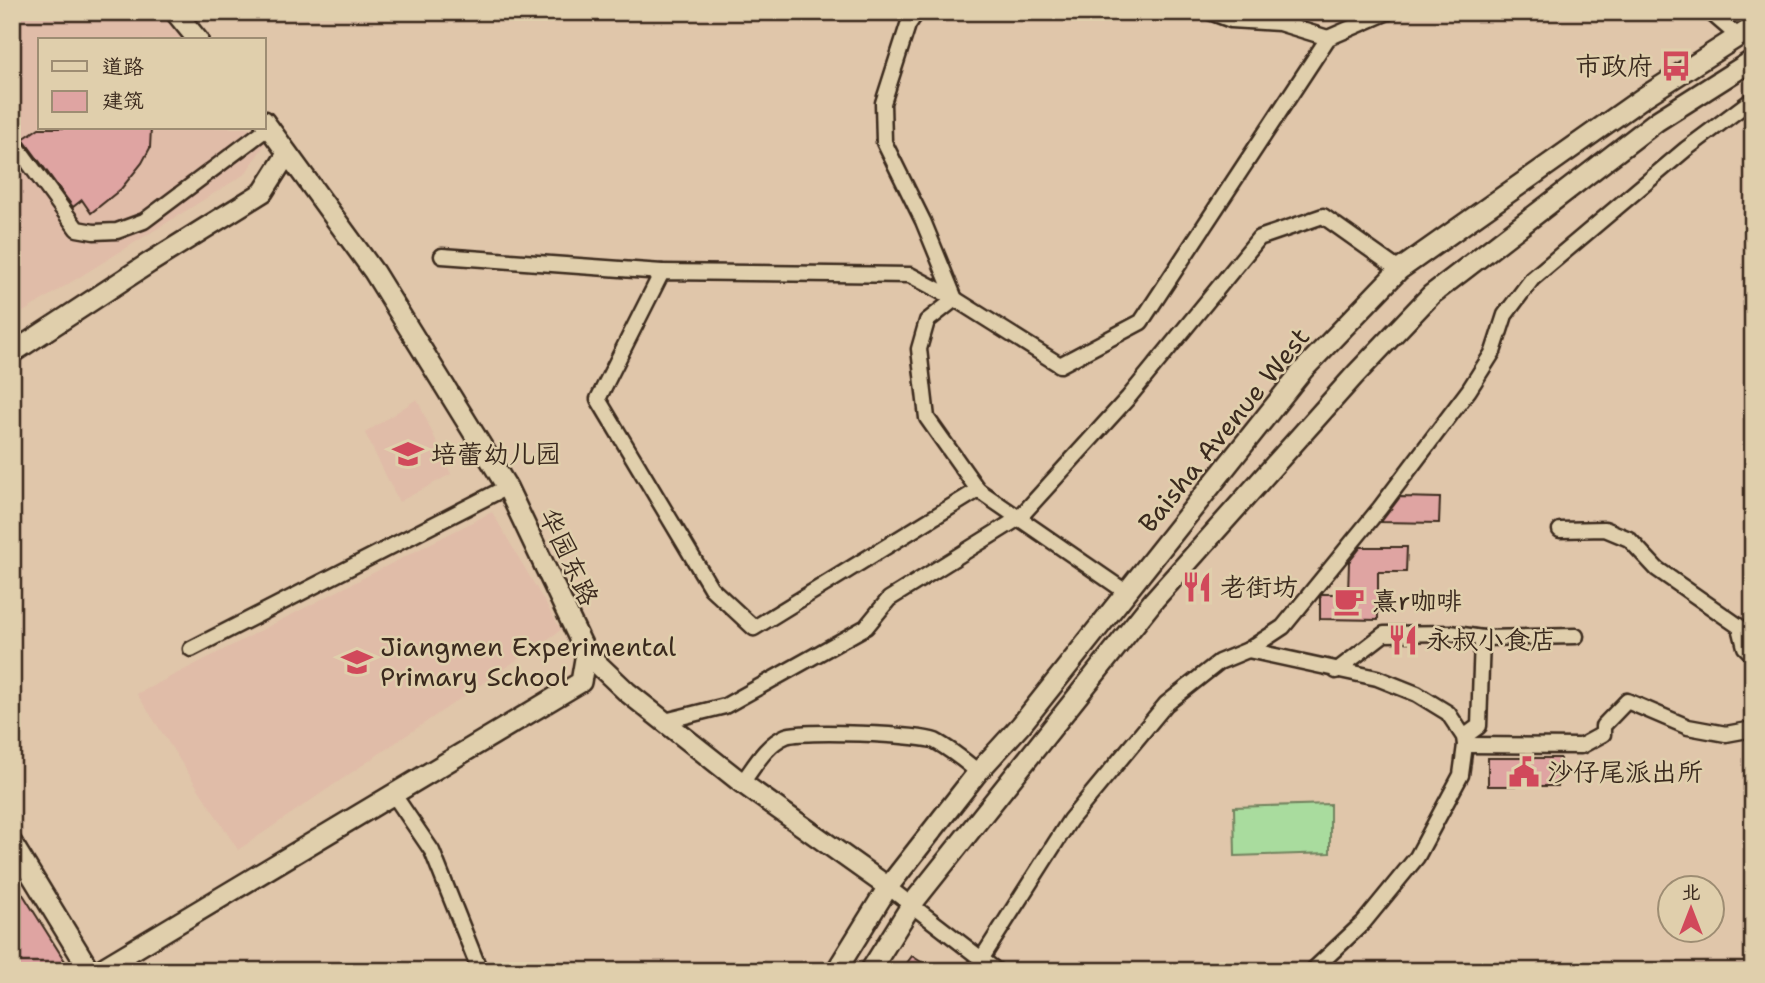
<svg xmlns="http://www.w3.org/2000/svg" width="1765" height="983" font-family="'Shantell Sans','LXGW WenKai TC',sans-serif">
<rect width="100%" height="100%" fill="#e0c6aa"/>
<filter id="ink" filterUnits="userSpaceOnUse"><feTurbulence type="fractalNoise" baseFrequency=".0143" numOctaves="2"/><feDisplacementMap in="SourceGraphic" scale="14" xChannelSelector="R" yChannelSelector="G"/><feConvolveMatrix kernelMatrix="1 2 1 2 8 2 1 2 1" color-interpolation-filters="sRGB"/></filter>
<g filter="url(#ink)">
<g fill="#e0bca8">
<path d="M12,12H163L186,40H40V128H257L267,141L245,174L12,319Z"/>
<path d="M417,399L451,474L399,502L365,433Z"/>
<path d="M492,512L561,630L238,850L137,694Z"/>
</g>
<path fill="#a9dc9e" stroke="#72835e" stroke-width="2" d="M1330,804V853L1235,856L1234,807Z"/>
<g fill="#dfa4a2" stroke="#3b2a1e" stroke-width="2">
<path d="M39,128H151L150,148L142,163L121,189L91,213L82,200L73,207L23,139Z"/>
<path d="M1400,497L1440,498L1439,523L1381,522Z"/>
<path d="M1361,547H1407L1406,572H1378V620L1320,619V597L1322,594H1348L1349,562Z"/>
<path d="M1488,758H1560L1558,786H1488Z"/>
<path d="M12,877L68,966L60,971H12Z"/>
<path d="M912,956L935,971H901Z"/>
</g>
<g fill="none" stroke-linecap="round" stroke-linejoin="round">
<g stroke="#3b2a1e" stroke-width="19">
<g id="street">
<path d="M917,12L908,25L883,103L884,142L923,221L955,299"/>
<path d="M1210,12L1231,20L1279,23L1328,38"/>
<path d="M1710,12L1739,37"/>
<path d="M12,140L77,229L94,232L117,231L144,221L269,127"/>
<path d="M442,256L662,272"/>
<path d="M955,299L927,321L919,349L927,418L978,490L754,628L711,588L598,399L662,272L910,275L955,299L1060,365L1141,322L1328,38L1388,12"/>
<path d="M978,490L1126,592"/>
<path d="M1560,530L1605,529L1629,539L1657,569L1740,627L1745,647L1753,655"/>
<path d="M191,649L507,487"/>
<path d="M1248,650L1377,678L1417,694L1448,713L1464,737L1465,745L1461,775L1417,857L1363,923L1312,971"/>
<path d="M1336,671L1384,634L1450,633L1482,638"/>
<path d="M665,721L725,706L866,627L889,599L1019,518L1128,398L1259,238L1323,216L1399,270"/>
<path d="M1464,737L1479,726L1482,638L1576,636"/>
<path d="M1465,745L1581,746L1603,734V726L1627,701L1688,727L1726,734L1753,729"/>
<path d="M742,783C754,767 766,744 786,736C801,730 919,734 935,741C950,749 965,761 978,772"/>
<path d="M394,795L432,851L480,971"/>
<path d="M888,887L997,971"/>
<path d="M982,958L1070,820L1166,704L1219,662L1248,650L1283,627L1380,508L1469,390L1493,352L1505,315L1532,279L1686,149L1753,99"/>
</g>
</g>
<g stroke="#3b2a1e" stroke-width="24">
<g id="secondary">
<path d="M175,12L198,40"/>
<path d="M264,121L374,272L507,487L586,653L627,692L742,783L888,887"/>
<path d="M12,353L149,263L263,192L287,154"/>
<path d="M12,843L90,971"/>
<path d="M98,971L581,682L586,653"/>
<path d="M836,971L888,887L978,772L1021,725L1303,370L1399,270L1644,97L1753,27"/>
<path d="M870,971L912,904L1154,600L1354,376L1431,295L1657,121L1753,60"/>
</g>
</g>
<use href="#street" stroke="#e0cfac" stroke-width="14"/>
<use href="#secondary" stroke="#e0cfac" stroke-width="19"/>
</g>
</g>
<defs>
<g id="bus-bare" transform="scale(2.415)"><path d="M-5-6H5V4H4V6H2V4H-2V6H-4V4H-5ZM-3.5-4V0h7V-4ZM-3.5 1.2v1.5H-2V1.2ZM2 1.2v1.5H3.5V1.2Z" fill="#d1495b" stroke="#e0cfac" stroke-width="2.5" paint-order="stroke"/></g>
<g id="school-bare" transform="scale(2.415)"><path d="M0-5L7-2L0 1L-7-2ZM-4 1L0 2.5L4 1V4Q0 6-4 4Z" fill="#d1495b" stroke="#e0cfac" stroke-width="2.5" paint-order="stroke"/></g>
<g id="restaurant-bare" transform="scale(2.415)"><path d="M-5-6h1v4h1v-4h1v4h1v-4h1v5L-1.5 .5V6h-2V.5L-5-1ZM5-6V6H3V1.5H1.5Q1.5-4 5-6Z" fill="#d1495b" stroke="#e0cfac" stroke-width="2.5" paint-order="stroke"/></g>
<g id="cafe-bare" transform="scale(2.415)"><path d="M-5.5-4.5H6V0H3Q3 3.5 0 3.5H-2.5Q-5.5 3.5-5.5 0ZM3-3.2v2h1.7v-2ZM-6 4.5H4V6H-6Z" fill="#d1495b" stroke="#e0cfac" stroke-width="2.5" paint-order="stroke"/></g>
<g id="civic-bare" transform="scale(2.415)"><path d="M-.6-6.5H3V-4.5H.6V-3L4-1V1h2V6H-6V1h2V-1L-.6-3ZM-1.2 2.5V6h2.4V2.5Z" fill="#d1495b" stroke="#e0cfac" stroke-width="2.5" paint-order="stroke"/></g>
</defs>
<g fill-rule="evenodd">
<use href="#bus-bare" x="1676" y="66"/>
<use href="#school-bare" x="408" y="454"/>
<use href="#restaurant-bare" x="1197" y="587"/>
<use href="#cafe-bare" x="1349" y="601"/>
<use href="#restaurant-bare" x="1403" y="640"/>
<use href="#school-bare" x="357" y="662"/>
<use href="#civic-bare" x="1524" y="772"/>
</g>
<g text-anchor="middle" stroke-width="5" stroke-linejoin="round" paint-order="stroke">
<g font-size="26" fill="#3b2a1e" stroke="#e0cfac" text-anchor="start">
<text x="1653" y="75" text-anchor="end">市政府</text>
<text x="431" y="463">培蕾幼儿园</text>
<text x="1220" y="596">老街坊</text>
<text x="1372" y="610">熹r咖啡</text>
<text x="1426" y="649">永叔小食店</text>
<text x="380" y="656">Jiangmen Experimental<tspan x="380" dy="30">Primary School</tspan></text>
<text x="1547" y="781">沙仔尾派出所</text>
</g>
<g font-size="26" fill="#3b2a1e" stroke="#e0cfac">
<text transform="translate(1224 430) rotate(-51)" y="9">Baisha Avenue West</text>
<text transform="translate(569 557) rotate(65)" y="9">华园东路</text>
</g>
</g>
<rect width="1765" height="983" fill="none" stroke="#e0cfac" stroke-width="42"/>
<rect x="21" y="21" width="1723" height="941" fill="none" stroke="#3b2a1e" stroke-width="2.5" filter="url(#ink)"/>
<rect x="38" y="38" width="228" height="91" fill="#e0cfac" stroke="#9e8d73" stroke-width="2"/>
<rect x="52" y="61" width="35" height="10" fill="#e0cfac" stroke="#9e8d73" stroke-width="2"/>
<text x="102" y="74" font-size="21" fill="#3b2a1e">道路</text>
<rect x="52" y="91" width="35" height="21" fill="#dfa4a2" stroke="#9e8d73" stroke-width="2"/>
<text x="102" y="108" font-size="21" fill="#3b2a1e">建筑</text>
<g transform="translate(1691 909)"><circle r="33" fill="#e0cfac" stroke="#9e8d73" stroke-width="2"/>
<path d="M0-5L12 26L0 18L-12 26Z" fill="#d1495b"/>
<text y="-10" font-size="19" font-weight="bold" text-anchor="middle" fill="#3b2a1e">北</text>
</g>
</svg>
